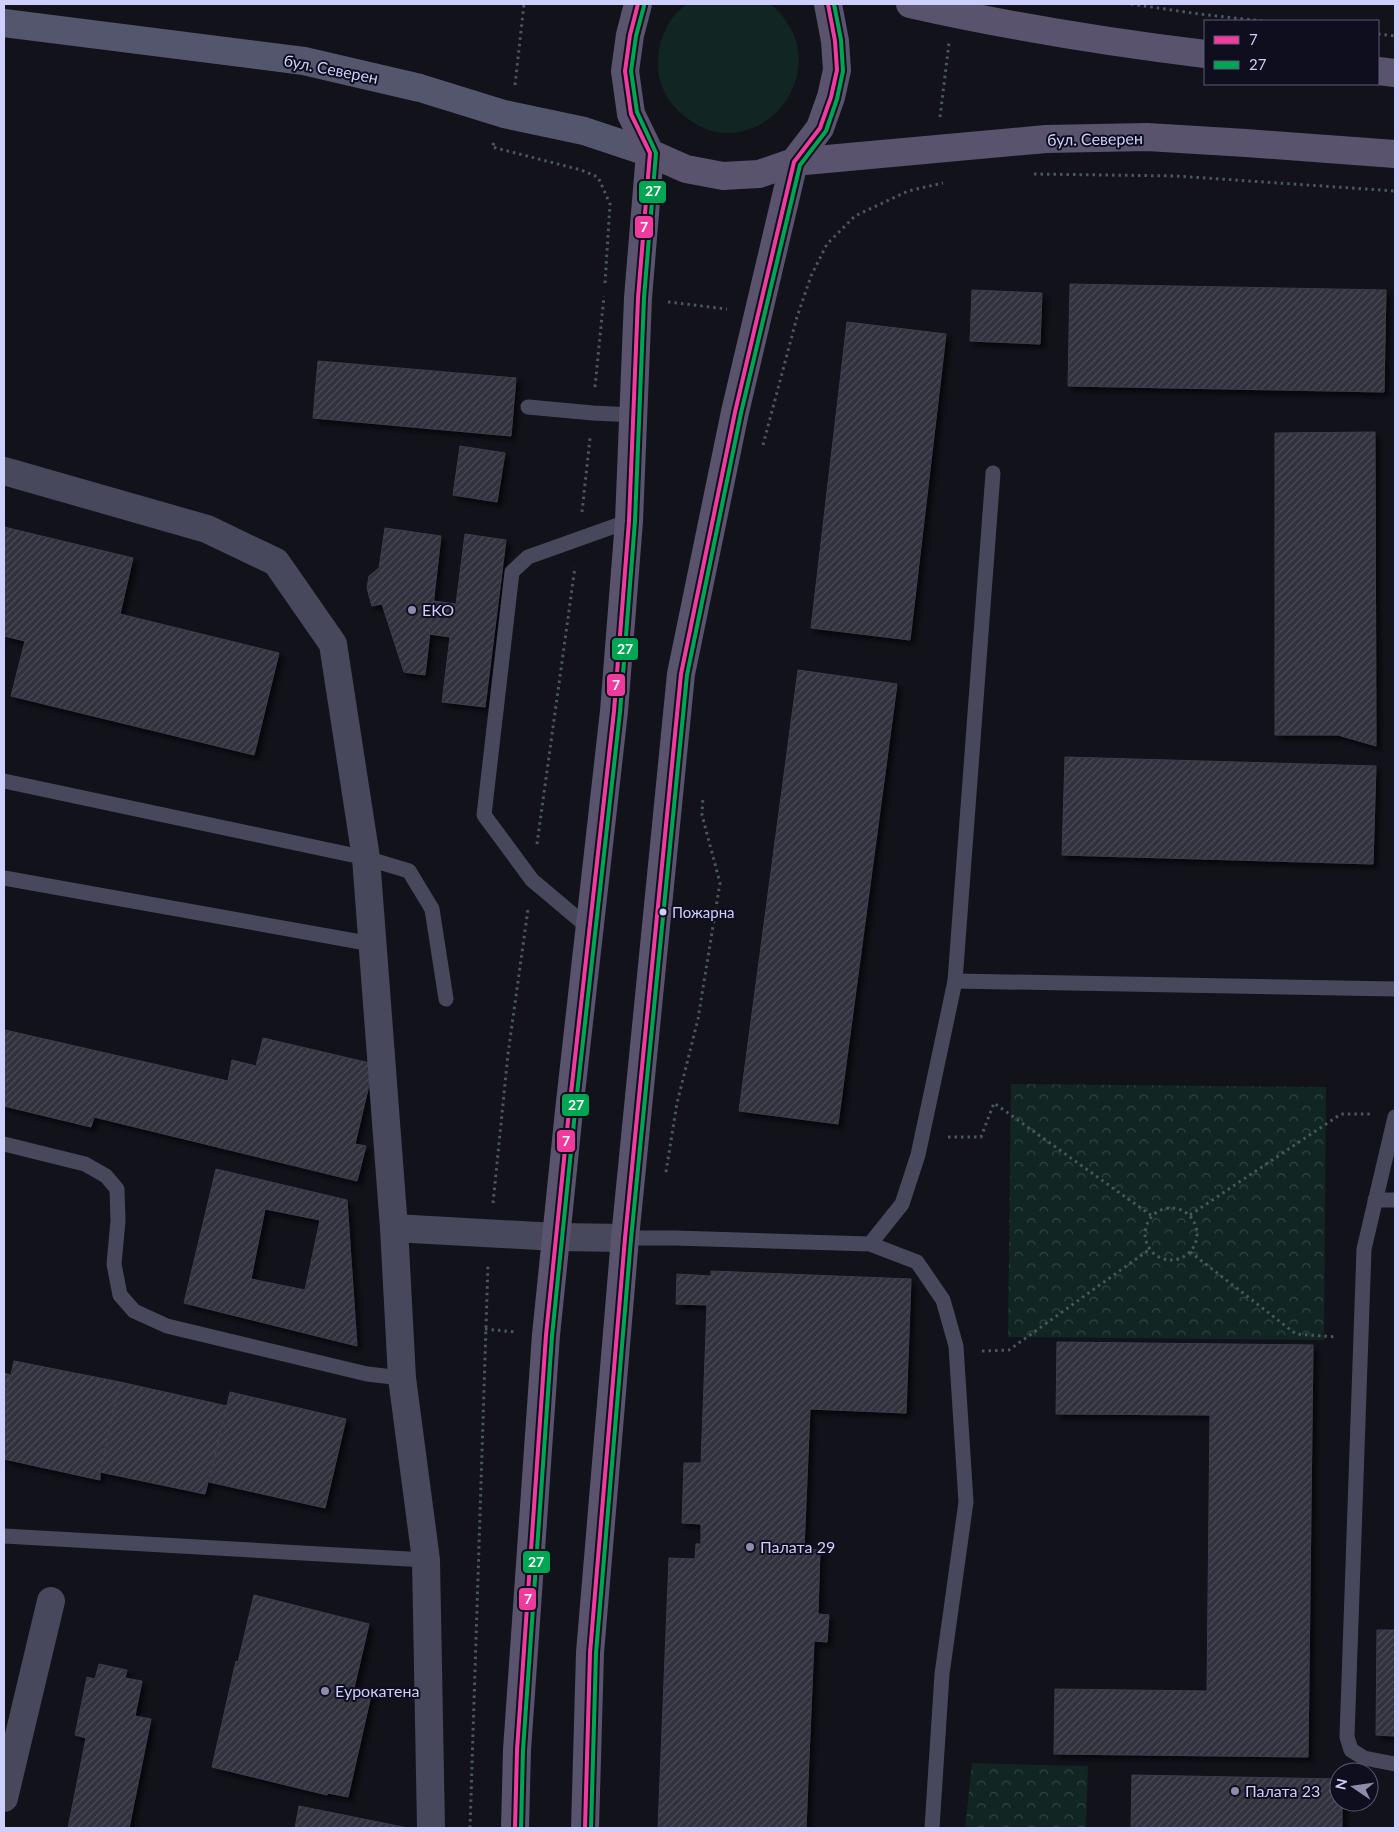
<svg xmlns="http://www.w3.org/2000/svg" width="1399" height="1832" font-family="Lato,sans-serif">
<defs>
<pattern id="park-crowns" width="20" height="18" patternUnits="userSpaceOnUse" patternTransform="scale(1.25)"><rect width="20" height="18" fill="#112523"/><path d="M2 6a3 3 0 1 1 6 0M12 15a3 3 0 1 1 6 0" fill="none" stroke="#324444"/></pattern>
<pattern id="building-hatch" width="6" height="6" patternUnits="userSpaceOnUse" patternTransform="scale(1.25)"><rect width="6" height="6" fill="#30303d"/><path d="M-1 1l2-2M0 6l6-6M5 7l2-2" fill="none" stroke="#4d4d5a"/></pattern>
<filter id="shadow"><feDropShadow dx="4.5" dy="4.5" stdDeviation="2.5" flood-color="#0009"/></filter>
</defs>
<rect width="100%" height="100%" fill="#12121b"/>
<path fill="#112523" d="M687,4H770C780,11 787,22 793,33C815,82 771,141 717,132C704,130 693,123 683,115C669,104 658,85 658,66C657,43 667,17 687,4Z"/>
<g fill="url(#park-crowns)">
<path d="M1011,1084L1326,1087L1324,1340L1008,1337Z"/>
<path d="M972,1763L1088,1766L1086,1828H965Z"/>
</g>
<g fill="url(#building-hatch)" stroke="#3d3c4e" fill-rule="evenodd" filter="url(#shadow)">
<path d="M1070,284L1386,290L1384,392L1068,386Z"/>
<path d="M972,290L1042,293L1040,344L970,341Z"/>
<path d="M847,322L946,334L910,640L811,628Z"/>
<path d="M318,361L516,378L511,436L313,418Z"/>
<path d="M1375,432L1376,746L1338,735H1275V433Z"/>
<path d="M460,446L505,453L497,502L453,495Z"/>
<path d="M4,527L133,558L120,614L279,653L254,755L11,696L25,641L4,636Z"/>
<path d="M385,528L441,536L425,675L404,672L382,604L372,606L367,588L369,576L379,568Z"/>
<path d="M465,534L506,540L485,707L442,702L450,637L429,634L433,601L456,604Z"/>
<path d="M798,670L897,684L838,1124L739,1111Z"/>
<path d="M1065,757L1376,766L1373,864L1062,855Z"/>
<path d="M5,1030L228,1081L232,1060L256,1066L263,1038L374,1064L355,1144L366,1146L357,1181L94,1117L91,1127L4,1106V1039Z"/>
<path d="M216,1169L347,1200L357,1346L184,1303ZM265,1209L320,1220L305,1290L251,1279Z"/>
<path d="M711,1271L911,1279L906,1413L810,1409L804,1549L820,1550L818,1614L829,1615L827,1642L814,1641L806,1828H658L669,1558L695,1559L696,1544H701V1524L682,1523L684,1463H701L707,1305L676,1304L677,1274L711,1276Z"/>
<path d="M1057,1342L1313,1345L1308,1757L1054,1754L1055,1689L1207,1691L1210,1415L1056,1414Z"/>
<path d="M14,1361L120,1382L100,1472V1480L4,1459V1406Z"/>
<path d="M4,1373L10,1375L4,1406Z"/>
<path d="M120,1382L227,1406L205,1494L100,1472Z"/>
<path d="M230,1392L346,1419L325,1508L209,1482Z"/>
<path d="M254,1595L369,1624L354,1688L372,1691L348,1797L328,1793L327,1795L212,1767L236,1661L238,1662Z"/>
<path d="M1377,1630H1395V1736L1376,1735Z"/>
<path d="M99,1664L127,1670L125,1678L142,1681L135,1716L151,1719L129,1828H68L86,1738L75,1735L87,1677L95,1679Z"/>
<path d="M1132,1775L1339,1779V1802H1342V1828H1131Z"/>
<path d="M299,1806L408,1828H295Z"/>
</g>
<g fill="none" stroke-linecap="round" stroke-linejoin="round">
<g stroke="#485760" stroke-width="3" stroke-dasharray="2.5 4" stroke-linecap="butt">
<path d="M1131,4L1199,14L1262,21"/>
<path d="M1378,34L1395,36"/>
<path d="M515,85L524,4"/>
<path d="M940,117L949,43"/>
<path d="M494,143L492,147L581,170L598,177L610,204L605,283"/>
<path d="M1034,174L1176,176L1395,191"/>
<path d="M668,302L727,309"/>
<path d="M595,387L604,296"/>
<path d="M763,445L797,317L811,276L827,244L855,216L908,191L943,183"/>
<path d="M582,512L590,438"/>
<path d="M537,844L575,567"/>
<path d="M948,1137H981L994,1103L1152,1216"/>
<path d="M666,1172L677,1103L698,1019L720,883L702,815L703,796"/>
<path d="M493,1203L508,1054L528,909"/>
<circle cx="1171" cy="1234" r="26"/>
<path d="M1190,1215L1341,1114H1371"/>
<path d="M1190,1252L1296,1334L1336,1337"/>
<path d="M485,1329L515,1332"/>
<path d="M982,1351L1009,1350L1150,1249"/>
<path d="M470,1828L488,1264"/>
</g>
<g stroke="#47485b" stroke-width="15">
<path d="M528,407L593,413L634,415"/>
<path d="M4,781L366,858L409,871L432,909L446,999"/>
<path d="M4,878L372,944"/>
<path d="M589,928L532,880L484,815L512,572L528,557L629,521"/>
<path d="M955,981L1395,989"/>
<path d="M1395,1117L1364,1249L1347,1737L1351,1750L1364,1758L1395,1764"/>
<path d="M4,1144L85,1164L106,1176L117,1189L118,1221L114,1264L120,1295L134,1311L167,1326L367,1374L402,1378"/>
<path d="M1375,1200H1395"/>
<path d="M625,1238H675L870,1244L917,1262L943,1300L956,1346L966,1502L942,1674L932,1828"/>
<path d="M870,1244L902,1204L918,1155L955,981L993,473"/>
<path d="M4,1536L426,1560"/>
</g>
<g stroke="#47485b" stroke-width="28">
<path d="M4,471L207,529L276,562L333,644L366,858L394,1228L402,1378L426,1560L431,1828"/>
<path d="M394,1228L556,1237L625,1238"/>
<path d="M4,1798L51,1601"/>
</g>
<path stroke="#53566d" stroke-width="28" d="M4,23L304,61L420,88L504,114L584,131L650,153"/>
<g stroke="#59536d" stroke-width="28">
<path d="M638,4L630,35L625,71L631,114L650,153L686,169L723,176L759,174L794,162L1046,139L1147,137L1246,143L1395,154"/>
<path d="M910,4C1008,26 1106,42 1205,54"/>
<path d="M1378,71L1395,73"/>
<path d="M515,1828L517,1750L546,1335L569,1111L614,711L629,521L638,298L650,153"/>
<path d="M585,1828L590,1653L625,1238L681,674L735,412L794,162L820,128L831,97L837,70L835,41L828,4"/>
</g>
<g stroke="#0e0e1f" stroke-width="8">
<g id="bus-1">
<path d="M515,1828L517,1750L546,1335L569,1111L614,711L629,521L638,298L650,153L631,114L625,71L630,35L638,4"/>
<path d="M585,1828L590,1653L625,1238L681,674L735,412L794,162L820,128L831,97L837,70L835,41L828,4"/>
</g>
</g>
<g stroke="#0e0e1f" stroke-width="8">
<g id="bus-2">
<path d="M521,1828L523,1750L552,1336L575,1112L620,712L635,521L644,298L656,153L637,112L631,71L636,36L644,6"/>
<path d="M591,1828L596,1653L631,1239L687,675L741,413L800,165L826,131L837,99L843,71L841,40L834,4"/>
</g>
</g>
<use href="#bus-1" stroke="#f13a9d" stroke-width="4"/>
<use href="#bus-2" stroke="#00a651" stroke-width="4"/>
</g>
<g fill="#8c8dad" stroke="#0e0e1f" stroke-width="2">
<circle cx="412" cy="610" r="5"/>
<circle cx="750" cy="1547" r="5"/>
<circle cx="325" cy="1691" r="5"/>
<circle cx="1235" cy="1791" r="5"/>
</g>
<circle fill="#cecffc" stroke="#0e0e1f" stroke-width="2" cx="663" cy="912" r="4.5"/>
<g text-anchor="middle" stroke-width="4" stroke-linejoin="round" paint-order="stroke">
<g font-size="15" fill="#cecffc" stroke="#0e0e1f" text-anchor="start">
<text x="672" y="918">Пожарна</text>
</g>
<g font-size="16" fill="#cecffc" stroke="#0e0e1f">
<text transform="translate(331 69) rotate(11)" y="6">бул. Северен</text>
<text transform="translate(1095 139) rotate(-1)" y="6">бул. Северен</text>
</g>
<g font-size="16" fill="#cecffc" stroke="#0e0e1f" text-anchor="start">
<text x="422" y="616">EKO</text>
<text x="760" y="1553">Палата 29</text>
<text x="335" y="1697">Еурокатена</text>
<text x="1245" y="1797">Палата 23</text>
</g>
</g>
<g stroke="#0e0e1f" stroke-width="2">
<rect x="638" y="180" width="29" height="24" rx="5" fill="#00a651"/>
<rect x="634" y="215" width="20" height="24" rx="5" fill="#f13a9d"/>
<rect x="611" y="637" width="28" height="24" rx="5" fill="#00a651"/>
<rect x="606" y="673" width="20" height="24" rx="5" fill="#f13a9d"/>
<rect x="561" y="1093" width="29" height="24" rx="5" fill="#00a651"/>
<rect x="556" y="1129" width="20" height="24" rx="5" fill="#f13a9d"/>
<rect x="522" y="1550" width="29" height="24" rx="5" fill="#00a651"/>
<rect x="518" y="1587" width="19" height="24" rx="5" fill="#f13a9d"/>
</g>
<g font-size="14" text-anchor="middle" font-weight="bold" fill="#fff">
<text x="653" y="196">27</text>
<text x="644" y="232">7</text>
<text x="625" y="654">27</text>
<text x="616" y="690">7</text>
<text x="576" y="1110">27</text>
<text x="566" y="1146">7</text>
<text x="536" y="1567">27</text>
<text x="528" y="1604">7</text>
</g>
<rect width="1399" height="1832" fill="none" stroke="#cecffc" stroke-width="10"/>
<rect x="1204" y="20" width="175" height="65" fill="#0e0e1f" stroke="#5b5b77"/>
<rect x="1214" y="36" width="25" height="8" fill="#f13a9d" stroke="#5b5b77"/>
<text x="1249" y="45" font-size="15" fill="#cecffc">7</text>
<rect x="1214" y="61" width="25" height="8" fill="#00a651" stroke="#5b5b77"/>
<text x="1249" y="70" font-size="15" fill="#cecffc">27</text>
<g transform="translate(1354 1787) rotate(283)"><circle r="24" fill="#0e0e1f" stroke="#5b5b77"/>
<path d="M0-4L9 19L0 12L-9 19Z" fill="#8c8dad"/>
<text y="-8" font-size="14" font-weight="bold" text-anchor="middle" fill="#cecffc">N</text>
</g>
</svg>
